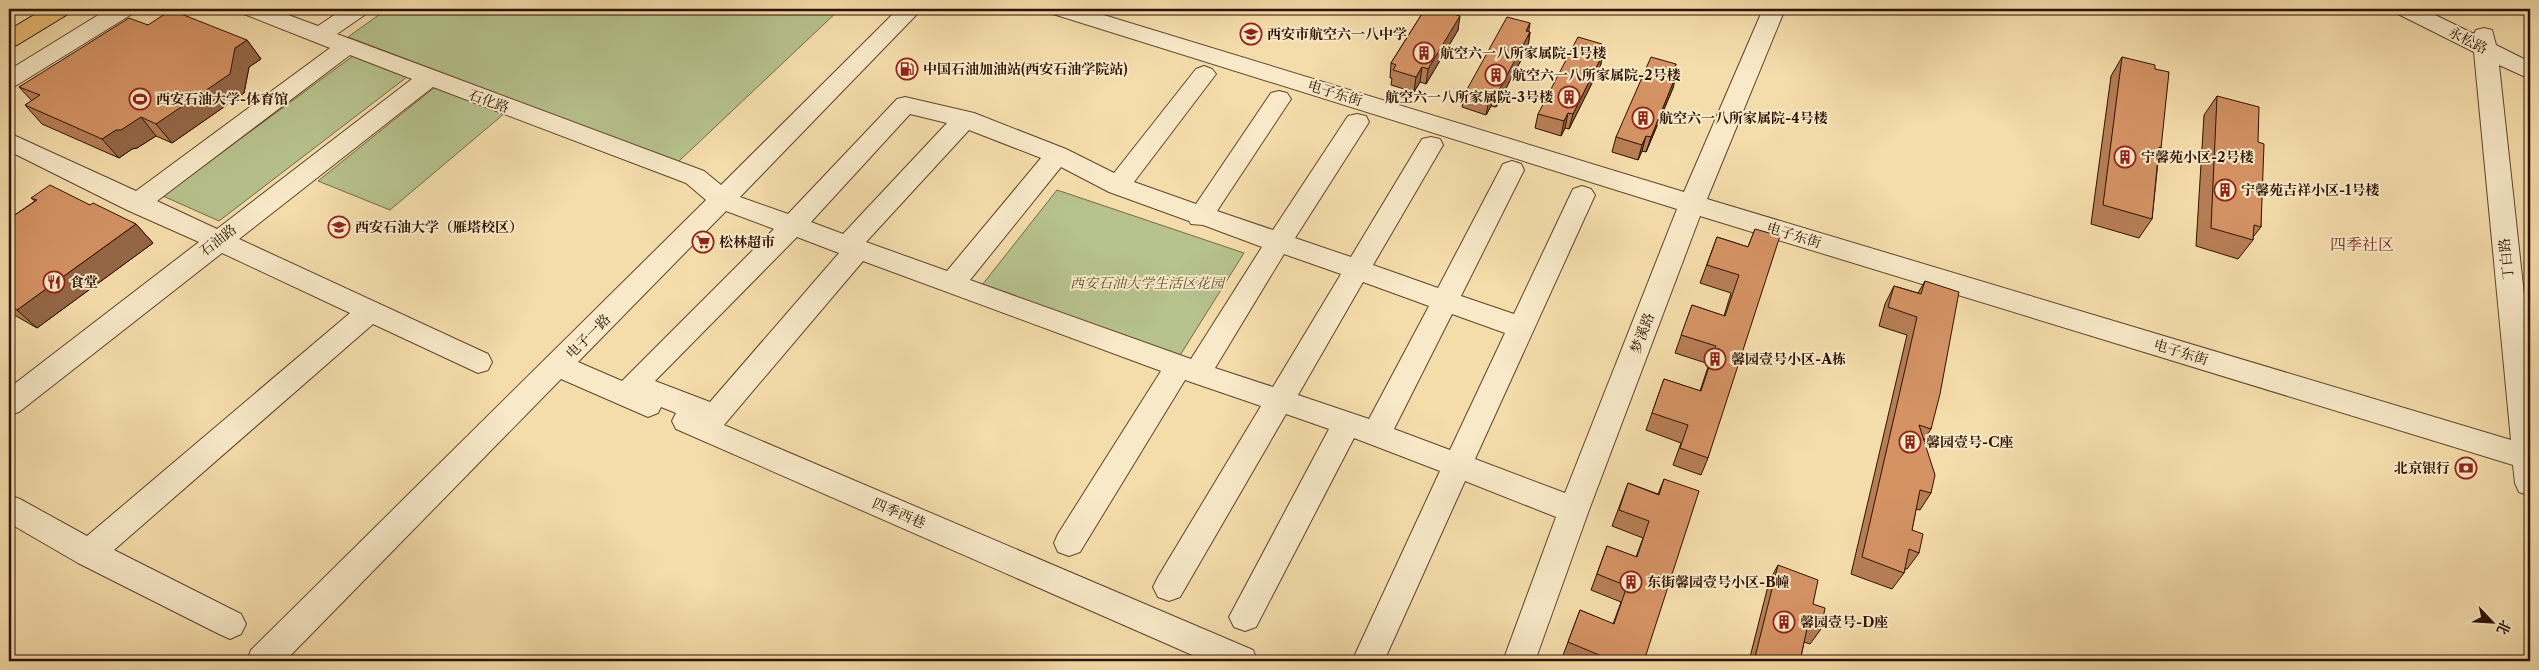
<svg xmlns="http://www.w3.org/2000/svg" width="2539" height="670" font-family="'Libre Caslon Text','Noto Serif SC',serif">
<rect width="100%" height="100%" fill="#f5ddab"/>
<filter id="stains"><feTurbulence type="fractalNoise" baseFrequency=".004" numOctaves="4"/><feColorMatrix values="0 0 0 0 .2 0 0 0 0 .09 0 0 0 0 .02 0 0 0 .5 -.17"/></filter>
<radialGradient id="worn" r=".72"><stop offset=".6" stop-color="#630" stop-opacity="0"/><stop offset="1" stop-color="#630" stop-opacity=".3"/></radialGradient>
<g fill="#b7c28d" stroke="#726a46">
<path d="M387,9H840L678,162L348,37Z"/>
<path d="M353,56L407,77L219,221L163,196Z"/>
<path d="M435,87L505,113L390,210L318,181Z"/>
<path d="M1057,190L1244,253L1179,357L982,285Z"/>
</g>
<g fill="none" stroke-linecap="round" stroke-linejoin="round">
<g stroke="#5f442b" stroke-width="2">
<g id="minor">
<path d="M108,9H135L132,14L17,85L9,88V70Z"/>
<path d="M241,9H272L318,26L343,9H369L366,14L337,34L704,171L721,185L898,9H922L740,197L788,214L897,99L905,97L974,113L1066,149L1114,173L1196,69L1204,66L1212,69L1216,74L1134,182L1196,204L1271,93L1279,91L1287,93L1291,99L1217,211L1273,230L1348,116L1357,114L1366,116L1369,122L1295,238L1351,257L1422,139L1431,137L1440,139L1443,145L1373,265L1438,288L1503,164L1512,161L1521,164L1524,170L1461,296L1514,314L1573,189L1582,186L1591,189L1595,195L1475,459L1565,493L1677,209L1053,14L1050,9H1084L1684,192L1763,9H1785L1707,199L2511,440L2474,52L2398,14L2395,9H2423L2474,34L2476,30L2484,28L2492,30L2496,45L2530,62V79L2499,65L2530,350V496L2519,492L2515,483L2513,465L1700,216L1589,510L1535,661H1503L1556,517L1465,481L1384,661H1352L1440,471L1354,438L1256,627L1245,631L1234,627L1229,617L1329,429L1286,414L1180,597L1169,601L1158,597L1153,587L1158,577L1261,406L1185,380L1080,552L1069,556L1058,552L1054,543L1058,534L1161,371L863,261L724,425L1253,650L1257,661H1206L676,429L672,421L676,413L661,407L658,413L648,417L561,379L285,661H247L251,650L706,200L686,183L433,87L239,239L488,354L492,362L488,370L478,373L373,324L114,550L241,614L246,624L241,634L230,639L219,634L78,563L9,523V495L20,499L87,536L350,313L222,253L19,412L9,415V388L199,242L127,210L9,151V133L136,191L330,48L244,14ZM350,55L412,79L217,229L157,201ZM910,114L947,123L843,234L811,222ZM969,130L1041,158L947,271L866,242ZM1061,167L1109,192L1189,221L1191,224L1203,225L1262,247L1191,359L970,280ZM726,211L774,229L622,381L578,362ZM797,237L839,253L710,402L655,381ZM1284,254L1341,274L1273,387L1215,368ZM1363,282L1429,306L1369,419L1298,395ZM1452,314L1505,333L1450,450L1394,429Z"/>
</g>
</g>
<g stroke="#2d1100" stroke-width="2">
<path id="major" d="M44,9H71L68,14L17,45L9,47V30Z"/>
</g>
<use href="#minor" fill="#f8e9c8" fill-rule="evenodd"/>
<use href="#major" fill="#eabe76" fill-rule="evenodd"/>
</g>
<g fill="#b77e56" stroke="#2d1100">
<path d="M1425,9H1459L1458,30L1426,84L1420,82L1414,92L1391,85L1392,78H1390L1391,63Z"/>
<path d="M148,25L247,40L261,59L249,67L244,93L172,143L156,136L137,148L132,149L119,158L42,124L25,105L32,101L19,87Z"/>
<path d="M1529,32H1530L1528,47L1496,107L1491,106L1486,115L1462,107L1465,93Z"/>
<path d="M1600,51L1604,52L1600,67L1569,129L1565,128L1561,136L1535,128L1538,114Z"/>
<path d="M2122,57L2155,69L2161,148L2159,152L2152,219L2139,238L2091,224L2111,76Z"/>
<path d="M1676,64L1674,72L1673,88L1646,152L1642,151L1638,160L1612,152L1616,137Z"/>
<path d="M2217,96L2258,142L2261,227L2253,237V240L2238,259L2196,246L2204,115Z"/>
<path d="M31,198L90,205L136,224L153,243L37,328L9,312V219L35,201Z"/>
<path d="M1755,229L1708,458L1701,475L1673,465L1681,443L1646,430L1664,379L1700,391L1709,364L1675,353L1692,305L1724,316L1731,293L1700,283L1717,237L1748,247Z"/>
<path d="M1925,281L1931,429L1924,440L1931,493L1920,510L1916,509L1912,530L1919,553L1907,569H1905L1904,573L1892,589L1851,574L1907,335L1879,326L1885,304L1894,286L1918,293Z"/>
<path d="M1664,479L1644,661H1571L1562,658L1580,610L1613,624L1621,602L1591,590L1607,546L1636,557L1643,538L1612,526L1628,483L1658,494Z"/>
<path d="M1778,565L1813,604L1821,629L1810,644L1804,642L1800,661H1749L1769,582Z"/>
</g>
<g fill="#956746" stroke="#2d1100">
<path d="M1458,9H1459L1458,19L1460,16L1458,30L1426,84L1428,69Z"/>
<path d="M1530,23L1528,37L1530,32L1528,47L1496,107L1498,92Z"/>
<path d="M247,40L261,59L249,67L244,93L172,143L156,124L235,48Z"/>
<path d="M1604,52L1600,67L1569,129L1573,114Z"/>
<path d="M1422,67L1420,82L1414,92L1416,77Z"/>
<path d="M1677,73L1673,88L1646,152L1651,137Z"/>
<path d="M1493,91L1491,106L1486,115L1489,100Z"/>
<path d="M1568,113L1565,128L1561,136L1564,121Z"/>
<path d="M141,117L156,136L137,148L132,149L119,158L102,139L116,130Z"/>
<path d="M1646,136L1642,151L1638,160L1642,145Z"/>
<path d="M136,224L153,243L37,328L17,310Z"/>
</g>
<g fill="#d59364" stroke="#2d1100">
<path d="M1425,9H1458L1454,14L1460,16L1428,69L1422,67L1416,77L1393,70L1396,65L1391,63Z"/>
<path d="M171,10L247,40L235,48L230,74L156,124L141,117L121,130H116L102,139L25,105L40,95L19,87L129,18L148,25Z"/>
<path d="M1507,17L1530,23L1526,31L1530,32L1498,92L1493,91L1489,100L1465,93Z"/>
<path d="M1578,37L1602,44L1598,51L1604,52L1573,114L1568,113L1564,121L1538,114Z"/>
<path d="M1651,57L1676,64L1673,72L1677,73L1651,137L1646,136L1642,145L1616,137Z"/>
<path d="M2122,57L2155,65V69L2169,72L2161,148L2159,147L2152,219L2103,205Z"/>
<path d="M2217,96L2259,107L2258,142L2264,144L2261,227L2254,225L2253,240L2211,228Z"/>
<path d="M50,185L90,205L93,203L136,224L17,310L9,305V219L37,200L31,198Z"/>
<path d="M1755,229L1780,236L1708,458L1680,448L1688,425L1652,413L1664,379L1701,391L1716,346L1681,335L1692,305L1725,316L1739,275L1707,265L1717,237L1748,247Z"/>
<path d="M1925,281L1959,292L1940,394L1931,429L1919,425L1935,475L1931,493L1920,490L1912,530L1923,534L1919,553L1909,549L1904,573L1862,557L1917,317L1888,307L1894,286L1921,294Z"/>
<path d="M1664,479L1699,491L1644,661H1602L1604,657L1568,642L1580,610L1614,624L1627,586L1597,574L1607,546L1637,557L1649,521L1619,510L1628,483L1659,495Z"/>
<path d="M1778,565L1818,580L1813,604L1825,608L1821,629L1808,624L1800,661H1754Z"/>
</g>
<defs>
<g id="school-ring" transform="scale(1.125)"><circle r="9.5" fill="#f8e9c8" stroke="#8f2418" stroke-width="1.5"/><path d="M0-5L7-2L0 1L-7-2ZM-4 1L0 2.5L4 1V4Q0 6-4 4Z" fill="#8f2418"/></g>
<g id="building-ring" transform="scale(1.125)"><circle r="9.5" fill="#f8e9c8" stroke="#8f2418" stroke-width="1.5"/><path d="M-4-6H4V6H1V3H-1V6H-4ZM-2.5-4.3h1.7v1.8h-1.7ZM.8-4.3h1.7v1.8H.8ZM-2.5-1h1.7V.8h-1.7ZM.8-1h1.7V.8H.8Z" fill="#8f2418"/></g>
<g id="fuel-ring" transform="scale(1.125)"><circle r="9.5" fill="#f8e9c8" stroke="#8f2418" stroke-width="1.5"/><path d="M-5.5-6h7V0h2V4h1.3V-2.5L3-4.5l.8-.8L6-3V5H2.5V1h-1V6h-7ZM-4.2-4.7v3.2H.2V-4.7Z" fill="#8f2418"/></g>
<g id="stadium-ring" transform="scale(1.125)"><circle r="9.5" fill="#f8e9c8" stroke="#8f2418" stroke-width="1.5"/><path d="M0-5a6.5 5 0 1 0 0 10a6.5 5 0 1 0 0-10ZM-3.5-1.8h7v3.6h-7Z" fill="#8f2418"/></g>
<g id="university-ring" transform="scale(1.125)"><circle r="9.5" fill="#f8e9c8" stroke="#8f2418" stroke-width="1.5"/><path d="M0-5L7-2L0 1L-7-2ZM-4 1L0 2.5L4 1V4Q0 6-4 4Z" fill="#8f2418"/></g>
<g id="supermarket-ring" transform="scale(1.125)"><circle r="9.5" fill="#f8e9c8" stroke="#8f2418" stroke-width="1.5"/><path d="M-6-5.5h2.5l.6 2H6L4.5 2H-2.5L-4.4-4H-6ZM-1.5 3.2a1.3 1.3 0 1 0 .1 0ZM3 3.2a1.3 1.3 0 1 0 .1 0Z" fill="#8f2418"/></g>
<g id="restaurant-ring" transform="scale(1.125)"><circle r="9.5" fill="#f8e9c8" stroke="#8f2418" stroke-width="1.5"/><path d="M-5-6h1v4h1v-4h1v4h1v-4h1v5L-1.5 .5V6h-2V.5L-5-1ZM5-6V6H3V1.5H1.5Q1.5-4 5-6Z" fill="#8f2418"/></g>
<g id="bank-ring" transform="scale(1.125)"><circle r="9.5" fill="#f8e9c8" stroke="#8f2418" stroke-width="1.5"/><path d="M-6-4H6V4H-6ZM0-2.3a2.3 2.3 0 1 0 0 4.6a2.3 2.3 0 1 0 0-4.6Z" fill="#8f2418"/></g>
</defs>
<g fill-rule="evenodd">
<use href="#school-ring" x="1251" y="34"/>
<use href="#building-ring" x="1424" y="53"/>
<use href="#fuel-ring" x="907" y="69"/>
<use href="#building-ring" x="1496" y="75"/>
<use href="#building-ring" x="1569" y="97"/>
<use href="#stadium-ring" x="140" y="99"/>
<use href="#building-ring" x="1643" y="118"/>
<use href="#building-ring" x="2125" y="157"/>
<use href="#building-ring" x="2225" y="190"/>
<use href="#university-ring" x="339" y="227"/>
<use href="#supermarket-ring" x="703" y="242"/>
<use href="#restaurant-ring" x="54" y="282"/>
<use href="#building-ring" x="1715" y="359"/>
<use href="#building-ring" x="1910" y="442"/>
<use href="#bank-ring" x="2466" y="468"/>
<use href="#building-ring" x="1631" y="582"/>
<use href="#building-ring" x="1784" y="622"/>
</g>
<g text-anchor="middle" stroke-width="4" stroke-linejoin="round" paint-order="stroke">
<g font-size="14" font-weight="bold" fill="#2d1100" stroke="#f8e9c8" text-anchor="start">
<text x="1267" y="39">西安市航空六一八中学</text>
<text x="1440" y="58">航空六一八所家属院-1号楼</text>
<text x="923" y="74">中国石油加油站(西安石油学院站)</text>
<text x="1512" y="80">航空六一八所家属院-2号楼</text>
<text x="1553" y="102" text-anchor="end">航空六一八所家属院-3号楼</text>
<text x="156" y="104">西安石油大学-体育馆</text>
<text x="1659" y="123">航空六一八所家属院-4号楼</text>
<text x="2141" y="162">宁馨苑小区-2号楼</text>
<text x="2241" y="195">宁馨苑吉祥小区-1号楼</text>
<text x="355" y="232">西安石油大学（雁塔校区）</text>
<text x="719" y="247">松林超市</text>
<text x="70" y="287">食堂</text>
<text x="1731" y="364">馨园壹号小区-A栋</text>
<text x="1926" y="447">馨园壹号-C座</text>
<text x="2450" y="473" text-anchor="end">北京银行</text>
<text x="1647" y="587">东街馨园壹号小区-B幢</text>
<text x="1800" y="627">馨园壹号-D座</text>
</g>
<g font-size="14" fill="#2d1100" stroke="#f8e9c8">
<text transform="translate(2468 40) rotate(27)" y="5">永松路</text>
<text transform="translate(1335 93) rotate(17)" y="5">电子东街</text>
<text transform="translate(489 101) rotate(20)" y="5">石化路</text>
<text transform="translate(1794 235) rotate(17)" y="5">电子东街</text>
<text transform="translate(218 240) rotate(-38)" y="5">石油路</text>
<text transform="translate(2506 259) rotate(-96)" y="5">丁白路</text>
<text transform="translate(1642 333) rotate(-69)" y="5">梦溪路</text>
<text transform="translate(588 336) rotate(-45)" y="5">电子一路</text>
<text transform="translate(2181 352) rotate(17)" y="5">电子东街</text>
<text transform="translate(899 513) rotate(23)" y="5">四季西巷</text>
</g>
<g font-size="14" font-style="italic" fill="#5d4f31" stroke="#f8e9c8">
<text x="1147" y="288">西安石油大学生活区花园</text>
</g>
<g font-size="16" fill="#7a1f14" stroke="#f8e9c8">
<text x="2362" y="250">四季社区</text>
</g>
</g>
<rect width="2539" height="670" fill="none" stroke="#f5ddab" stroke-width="30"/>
<rect x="10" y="10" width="2519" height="650" fill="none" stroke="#2d1100" stroke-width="2.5"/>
<rect x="15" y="15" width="2509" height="640" fill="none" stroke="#2d1100"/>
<g transform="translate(2492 622) rotate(115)" stroke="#f8e9c8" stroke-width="4" paint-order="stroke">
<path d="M0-4L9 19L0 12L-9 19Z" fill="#2d1100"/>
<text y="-8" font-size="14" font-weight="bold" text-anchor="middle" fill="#2d1100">北</text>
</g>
<rect width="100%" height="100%" filter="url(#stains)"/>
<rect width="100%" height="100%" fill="url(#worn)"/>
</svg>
